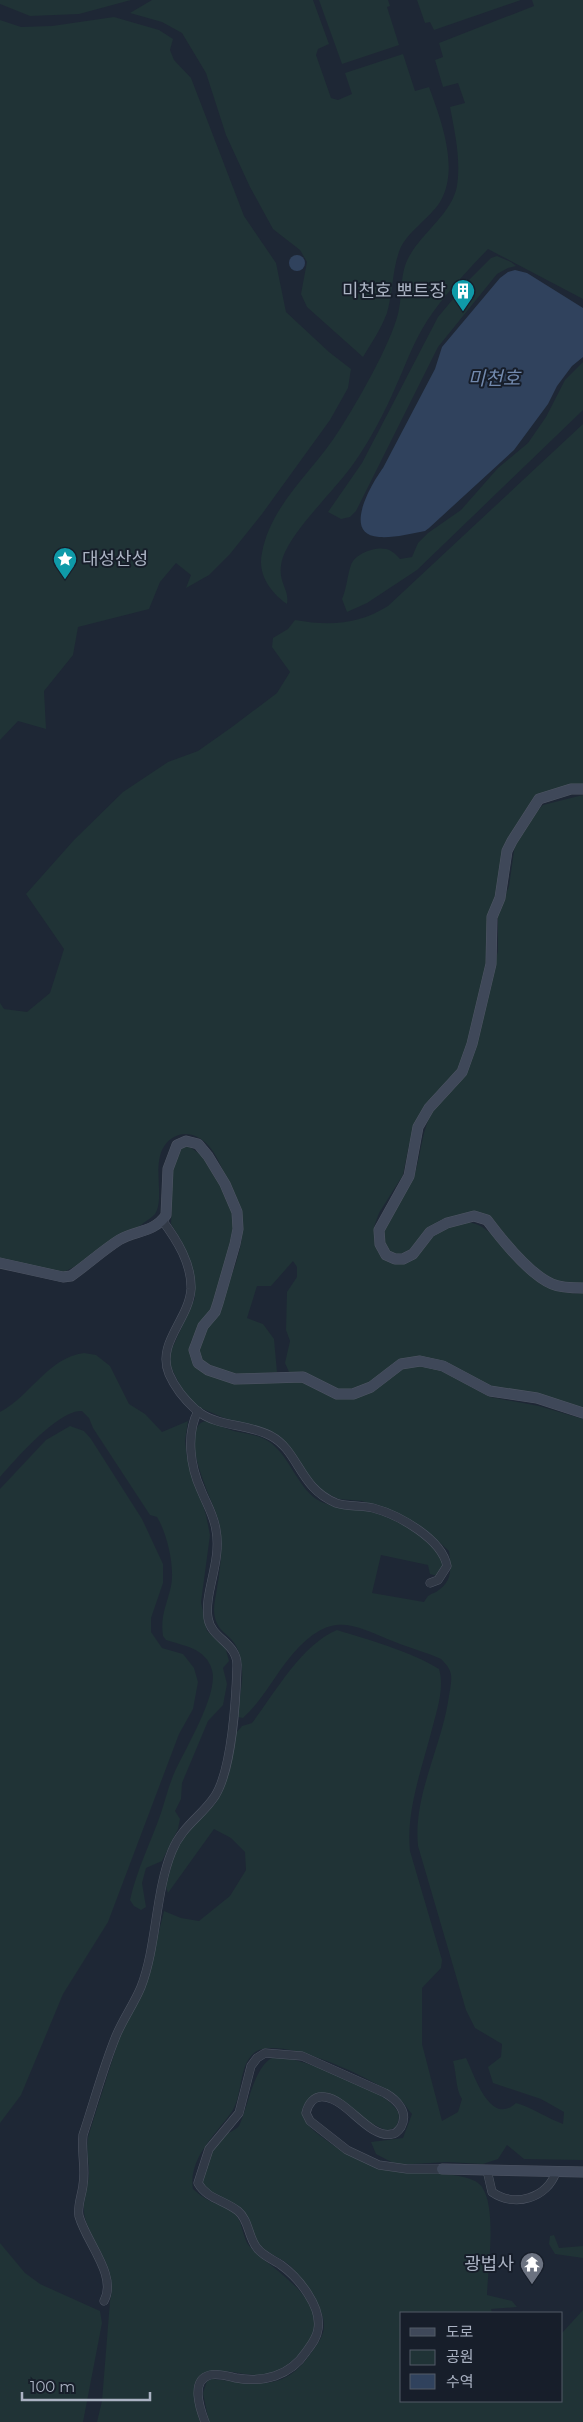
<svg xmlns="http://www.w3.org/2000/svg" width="583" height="2422" font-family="Montserrat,'Noto Sans KR',sans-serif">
<rect width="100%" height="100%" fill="#1e2735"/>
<g fill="#203336">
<path d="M0,0H131L79,14L30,16L0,4Z"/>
<path d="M152,0H313L329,44L318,49L316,55L331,98L338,100L352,94L345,73L403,54L415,91L429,87C441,120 460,169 440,202C429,219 408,231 400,249C392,270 393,292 387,313C381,329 372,342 363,357L307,307L301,294L307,262L300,250L273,229L250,187L226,135L206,73L182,33L162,22L130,13Z"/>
<path d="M319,0H388L390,6L387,7L399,45L342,64Z"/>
<path d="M417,0H521L434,30L430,22L425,23Z"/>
<path d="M532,0H583V299L488,249C467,271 444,295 427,321C414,341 406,364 396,386C385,412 370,440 354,463C336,489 293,529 283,557C275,582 290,587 287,604C271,593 257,574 262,553C271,503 315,470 340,429C358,401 390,345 398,314C403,295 399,272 410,255C423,232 452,213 457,186C461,160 455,133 450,107L465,103L458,83L443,87L435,60L443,57L439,43L534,6Z"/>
<path d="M114,17L159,30L173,39L170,50L174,60L191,78L244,216L276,263L286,312L329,352L351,369L348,388L330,420L262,514L230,554L209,575L186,588L191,575L176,563L160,582L149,609L78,627L73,655L44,691L46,729L18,721L0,740V20L21,27L52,26Z"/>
<path d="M497,256L511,262L516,266L508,268L497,274L438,347L356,511L350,517L341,519L328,512L362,463L438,317L469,280L491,258Z"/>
<path d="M583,362V410L417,570L367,603L347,612L342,599C347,588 347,576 351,565C355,553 380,544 391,551C395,553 397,556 400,559L412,557L418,543L428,533L461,510L498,468L528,443L546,417L565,380Z"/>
<path d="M583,424V785H568L539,794L508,840L487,961L469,1041L458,1070L427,1103L418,1117L409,1145L403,1175L379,1213L374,1227V1239L378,1252L390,1262L396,1264C416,1249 436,1229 460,1223C500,1213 523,1300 583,1293V1410L501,1390L422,1358L352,1391L337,1390L307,1375L289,1372L285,1363L290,1341L286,1330L287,1292L297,1277V1267L293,1261L271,1286H257L247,1318L263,1324L274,1339L277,1372C242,1375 231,1377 199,1360L196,1352C210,1322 244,1261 242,1229C241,1216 233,1201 230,1189C225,1175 218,1156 208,1145C200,1136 186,1130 174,1137C146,1153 167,1195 155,1214C150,1221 71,1271 63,1272C44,1274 20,1260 0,1258V1003L4,1009L27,1012L50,993L64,949L26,894L74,840L123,792L168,762L198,751L232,727L277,693L290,672L272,647L273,638L288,629L295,620C329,626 358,625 388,606Z"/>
<path d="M583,795V1284L578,1285L550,1280L474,1212C462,1214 450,1216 439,1221C422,1231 413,1258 392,1254C367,1228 404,1199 414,1176C422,1153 421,1130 434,1109C443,1095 458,1087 467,1071L498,951V915L509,886L515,844L532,816L543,805Z"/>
<path d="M182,1146H188L203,1156L218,1180L232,1212L233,1227L227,1260L211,1310L191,1341L189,1351L193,1363L209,1374L301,1381L344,1398L405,1366L423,1365L440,1370L490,1397L539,1406L583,1419V2160L524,2159L507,2145L498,2159L483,2164L447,2162L397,2165L376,2154L371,2142L403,2138L412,2114C407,2108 403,2101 397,2097C374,2079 278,2033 254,2053C238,2066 243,2097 231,2113C215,2135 188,2159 193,2189C198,2193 202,2197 208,2200C215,2204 226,2206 232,2211C244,2220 241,2238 251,2248C274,2272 337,2303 306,2345C297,2358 287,2368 271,2373C248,2381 222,2363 201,2375C193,2393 195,2404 200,2422H97L102,2401L110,2301C119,2269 94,2248 85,2218C81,2203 89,2188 89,2172C89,2160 86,2150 88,2137L120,2036L146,1984L164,1911L181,1918L199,1921L230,1896L246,1870L245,1852L231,1838L214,1829L168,1893L166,1887L172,1862L182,1837L216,1803L225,1780L236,1733L242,1726L252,1723C275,1693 301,1645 337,1630C369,1640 410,1651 439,1669C445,1689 436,1713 431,1733C421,1771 406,1812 410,1851L442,1960L441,1968L422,1988V2044L442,2121L458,2112L462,2099C455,2088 457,2074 453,2061L466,2058C475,2076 490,2127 516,2103C533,2108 547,2118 563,2124L564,2112L541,2099L493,2083L488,2067L501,2057L502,2044L475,2028L466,2010L418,1846C413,1797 440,1750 448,1702C449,1694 452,1683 451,1675C450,1668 446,1664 441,1659C426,1652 410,1648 395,1642C353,1625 334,1611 298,1648C277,1670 265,1698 243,1718L238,1717C239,1693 247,1673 238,1650C231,1632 215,1634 214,1610C214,1603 216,1595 217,1588C221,1563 225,1536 216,1513C209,1494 185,1445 198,1426C204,1416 217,1424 225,1428C239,1434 259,1433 271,1443C290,1458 297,1485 316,1499C332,1509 353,1508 371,1512C390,1516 427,1536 438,1552C442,1558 443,1564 443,1570L437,1576L430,1574L428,1565L381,1555L372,1593L424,1602C428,1595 429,1595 436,1592C453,1582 451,1568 449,1551L426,1530L408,1519L381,1507L362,1501L339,1499L323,1492L270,1430L224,1418L196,1406L183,1391L170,1365L171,1351L195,1298L190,1266L181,1240L171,1224L172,1199L169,1179Z"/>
<path d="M84,1353L96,1355L110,1366L129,1404L145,1414L162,1432L188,1421L185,1441L187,1457L206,1515L210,1535L201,1602L207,1631L225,1646L229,1661L223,1668L227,1684L223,1705L208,1721L182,1783L181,1799L175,1811L180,1819L178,1829L162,1861L146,1868L142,1883L146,1907L141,1910L134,1906L130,1900C137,1869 151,1842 161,1813C165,1801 168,1788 173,1776C183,1752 219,1695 212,1670C206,1648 184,1646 166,1640L163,1636C160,1615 167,1605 171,1586C175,1567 167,1533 157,1517L150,1515L93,1428L89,1418L82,1411C59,1409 15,1460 0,1477V1412C31,1396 47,1358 84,1353Z"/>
<path d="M70,1426L84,1431L91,1439L142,1519L163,1564V1583L151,1618V1632L162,1648L183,1654L194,1668L198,1682L193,1709L179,1734L108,1922L63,1994L21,2095L0,2123V1489L46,1440Z"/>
<path d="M277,2056C303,2060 386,2088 398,2112C400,2117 398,2122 396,2127L387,2131L315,2095C307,2100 299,2108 304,2119C309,2128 318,2134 326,2140C343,2153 365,2165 387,2170C407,2175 471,2169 482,2187C497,2209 488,2268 487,2295L512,2301L517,2307L491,2309L492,2313H402V2401H562V2333L583,2310V2422H209L203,2393L207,2381L212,2379C253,2383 284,2394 311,2353C317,2345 324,2336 324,2326C325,2309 301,2275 288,2264C279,2257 268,2254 260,2245C251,2234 252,2217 241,2208C231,2200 208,2198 203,2184C200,2173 215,2143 223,2136C228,2132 235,2131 239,2126C248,2108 254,2061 277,2056Z"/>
<path d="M554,2235L559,2248L583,2246V2258L555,2254L549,2244L550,2236Z"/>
<path d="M0,2243L25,2273L40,2284L100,2311L102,2323L83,2422H0Z"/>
</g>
<g fill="#30425d">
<circle cx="297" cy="263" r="8"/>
<path d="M515,270L527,273L583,308V357L572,366L557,386L548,404L514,450L429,528L425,531C410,534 394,538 379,537C341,535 372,483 383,468L435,369L442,347L500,278L508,272Z"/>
</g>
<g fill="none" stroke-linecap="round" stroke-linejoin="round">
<g stroke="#4f5664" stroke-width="9">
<g id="street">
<path d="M162,1220C177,1240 192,1264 191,1289C189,1320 156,1343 169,1374C175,1388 185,1400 196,1410C218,1428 248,1423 271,1436C299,1451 299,1488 336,1503C347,1507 361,1505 373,1508C399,1515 442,1539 447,1566L438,1580L430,1583"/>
<path d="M487,2170L492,2192C515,2208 547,2198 556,2172"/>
<path d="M104,2301C118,2276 86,2242 79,2216C77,2206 82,2195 83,2185C86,2169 81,2152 83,2135C94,2102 103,2068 116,2036C123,2019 134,2004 141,1987C157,1946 155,1892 172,1851C182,1826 202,1816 215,1796C232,1769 236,1699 237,1666C238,1643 211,1639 208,1618C204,1592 222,1561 216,1530C214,1515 206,1503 201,1490C190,1466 186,1434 198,1411"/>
<path d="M205,2422C200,2409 190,2380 210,2375C218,2373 227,2376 236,2378C263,2383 290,2376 306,2352C311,2345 317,2338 318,2329C322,2307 299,2278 281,2265C274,2260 263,2256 257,2248C248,2237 249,2220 238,2211C224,2200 207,2199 198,2183L209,2149L239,2113L251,2066L257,2058L265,2053L302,2056L385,2093C397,2100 409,2112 401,2127C399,2130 395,2134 392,2134C369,2139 348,2100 325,2097C314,2095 308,2104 306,2113L310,2121L347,2150L379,2165L407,2169H442"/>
</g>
</g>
<g stroke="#4f5664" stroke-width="11">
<g id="secondary">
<path d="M583,789H571L539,799L512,841L507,851L500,898L492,917L491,964L472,1044L462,1072L429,1108L418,1127L409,1176L379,1230L380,1244L386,1255L395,1259H403L413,1254L430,1232L447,1223L474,1216L487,1220C502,1240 529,1274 552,1284C561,1288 573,1288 583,1288"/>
<path d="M0,1263L63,1277L71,1276C88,1264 102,1251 119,1240C135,1230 154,1233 166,1215L168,1169L177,1145L186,1141L198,1144L208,1156L225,1184L237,1212L238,1229L235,1244L218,1303L215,1312L203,1326L194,1350L198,1363L208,1370L235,1379L303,1377L337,1394H353L371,1387L401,1364L420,1361L443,1366L490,1391L537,1398L583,1413"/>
<path d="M442,2169L583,2172"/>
</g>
</g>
<use href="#street" stroke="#313946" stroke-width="8"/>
<use href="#secondary" stroke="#3f4859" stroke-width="10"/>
</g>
<defs>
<g id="building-pin" transform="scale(1.25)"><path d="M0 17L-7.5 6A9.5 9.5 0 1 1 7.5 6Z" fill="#0f9aa8" stroke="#171e2a"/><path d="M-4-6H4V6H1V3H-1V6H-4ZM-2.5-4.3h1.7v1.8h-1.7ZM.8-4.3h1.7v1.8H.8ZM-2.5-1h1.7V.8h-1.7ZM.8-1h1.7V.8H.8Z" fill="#fff"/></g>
<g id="sight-pin" transform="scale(1.25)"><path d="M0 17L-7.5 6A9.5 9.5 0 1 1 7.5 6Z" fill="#0f9aa8" stroke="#171e2a"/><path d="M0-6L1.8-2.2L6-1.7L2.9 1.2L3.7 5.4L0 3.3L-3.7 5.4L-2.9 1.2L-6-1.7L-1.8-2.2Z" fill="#fff"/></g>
<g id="temple-pin" transform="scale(1.25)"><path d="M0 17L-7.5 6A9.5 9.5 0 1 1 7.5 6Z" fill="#6b7280" stroke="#171e2a"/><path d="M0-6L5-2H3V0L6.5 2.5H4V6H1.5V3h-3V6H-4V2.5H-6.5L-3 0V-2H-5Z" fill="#fff"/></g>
</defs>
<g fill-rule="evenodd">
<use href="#building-pin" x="463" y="291"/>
<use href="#sight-pin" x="65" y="559"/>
<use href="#temple-pin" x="532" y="2264"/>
</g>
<g text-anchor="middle" stroke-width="4" stroke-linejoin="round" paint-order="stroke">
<g font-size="18" fill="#abb3c3" stroke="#171e2a" text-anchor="end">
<text x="446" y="297">미천호 뽀트장</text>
<text x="82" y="565" text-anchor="start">대성산성</text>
<text x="514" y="2270">광법사</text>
</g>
<g font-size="19" font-style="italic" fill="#7289ad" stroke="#171e2a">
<text x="494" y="385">미천호</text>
</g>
</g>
<rect x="400" y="2312" width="162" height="90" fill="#171e2a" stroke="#525a67"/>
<rect x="410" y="2328" width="25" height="8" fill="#3f4859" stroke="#525a67"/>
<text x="446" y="2337" font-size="15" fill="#abb3c3">도로</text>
<rect x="410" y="2350" width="25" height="15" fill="#203336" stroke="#525a67"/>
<text x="446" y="2362" font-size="15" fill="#abb3c3">공원</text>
<rect x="410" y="2374" width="25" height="15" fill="#30425d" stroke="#525a67"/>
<text x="446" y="2387" font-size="15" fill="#abb3c3">수역</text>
<path d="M22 2392v8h128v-8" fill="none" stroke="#abb3c3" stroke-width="2.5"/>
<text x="30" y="2392" font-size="15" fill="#abb3c3" stroke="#171e2a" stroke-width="4" paint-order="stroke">100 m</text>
</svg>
